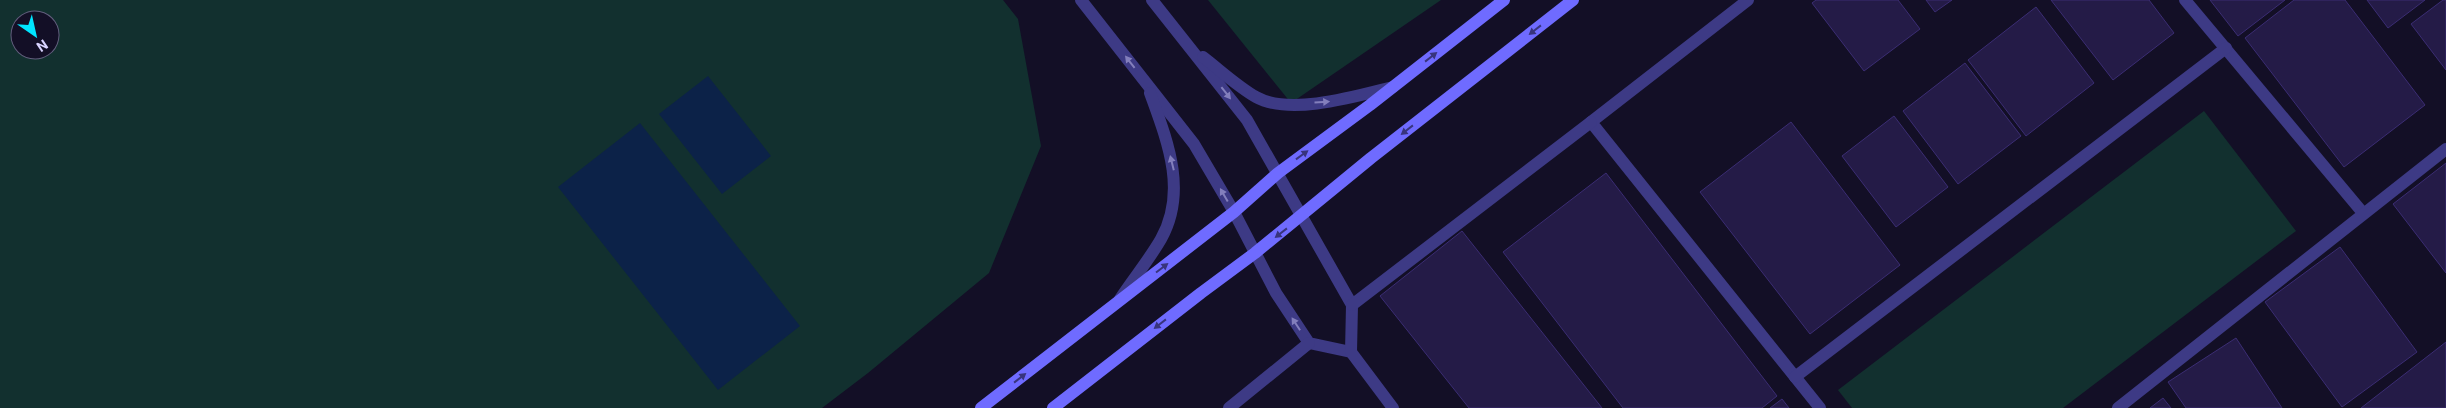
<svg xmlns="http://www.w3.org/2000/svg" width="2446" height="408" font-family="Roboto,sans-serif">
<rect width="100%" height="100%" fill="#130f26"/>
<g fill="#12302f" fill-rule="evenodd">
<path d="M0,0H1003L1018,19L1041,146L989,273L868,373L822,408H0ZM20,20H50V50H20Z"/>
<path d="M1208,0H1441L1291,103Z"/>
<path d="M2204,111L2296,231L2063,408H1852L1838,390Z"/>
</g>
<g fill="#0c2248">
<path d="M708,76L771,156L722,194L659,114Z"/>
<path d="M640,123L800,326L718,390L558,187Z"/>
</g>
<g fill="#241b47" stroke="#3b2d73">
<path d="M1816,0H1898L1920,29L1864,71L1812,3Z"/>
<path d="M1926,0H1952L1935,12Z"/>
<path d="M2051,0H2149L2174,33L2113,80Z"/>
<path d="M2210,0H2285L2238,36Z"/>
<path d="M2294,0H2345L2425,105L2344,167L2245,38Z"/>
<path d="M2367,0H2425L2388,28Z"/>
<path d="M2443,0H2446V70L2411,24Z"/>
<path d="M2036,7L2094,83L2026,136L1968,60Z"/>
<path d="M1965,63L2021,136L1958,184L1903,111Z"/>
<path d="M1894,116L1948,187L1896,227L1842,156Z"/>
<path d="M1791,122L1900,265L1810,334L1700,192Z"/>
<path d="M2446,163V273L2393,204Z"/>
<path d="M1606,173L1777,396L1762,408H1623L1503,252Z"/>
<path d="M1462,231L1602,408H1469L1380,296Z"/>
<path d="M2340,247L2417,352L2342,407L2265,302Z"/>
<path d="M2236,338L2282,408H2186L2168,382Z"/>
<path d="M2446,342V408H2361Z"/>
<path d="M2163,398L2171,408H2150Z"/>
<path d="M1782,399L1789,408H1770Z"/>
</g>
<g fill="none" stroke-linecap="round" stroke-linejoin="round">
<g stroke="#3d3a85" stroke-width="12">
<path d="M1081,0L1194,144L1234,212L1276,293L1309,343L1351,352"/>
<path d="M1152,0L1247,120L1352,305L1351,352L1393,408"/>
<path d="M1748,0L1591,122L1820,408"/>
<path d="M2185,0L2363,213"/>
<path d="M1203,57C1220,70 1237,86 1256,97C1290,116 1357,96 1393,87"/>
<path d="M1120,299C1133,279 1149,260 1161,239C1188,191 1167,140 1150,93"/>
<path d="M1352,305L1591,122"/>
<path d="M1795,377L2226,48"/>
<path d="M1229,408L1309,343"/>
<path d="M2118,408L2446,149"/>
</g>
<g stroke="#6f6bff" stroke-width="12">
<path d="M981,408L1234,212L1278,173L1370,105L1504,0"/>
<path d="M1053,408L1201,293L1255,253L1371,158L1573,0"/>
</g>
</g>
<defs><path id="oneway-solid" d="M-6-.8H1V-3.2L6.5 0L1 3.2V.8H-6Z" transform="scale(1.25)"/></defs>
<g fill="#38347d">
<use href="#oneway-solid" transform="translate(1535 30) rotate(142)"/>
<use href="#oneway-solid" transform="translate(1431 57) rotate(-38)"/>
<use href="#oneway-solid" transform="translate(1407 130) rotate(142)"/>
<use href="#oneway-solid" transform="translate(1302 155) rotate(-36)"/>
<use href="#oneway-solid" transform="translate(1281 233) rotate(142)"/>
<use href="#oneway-solid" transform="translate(1162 268) rotate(-37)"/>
<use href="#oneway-solid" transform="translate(1160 324) rotate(142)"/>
<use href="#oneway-solid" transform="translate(1020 378) rotate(-38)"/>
</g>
<g fill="#837fbc">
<use href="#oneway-solid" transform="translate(1130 62) rotate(-128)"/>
<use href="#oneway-solid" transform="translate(1226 93) rotate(52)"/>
<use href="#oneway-solid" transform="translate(1322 102) rotate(-3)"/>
<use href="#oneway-solid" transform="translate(1172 163) rotate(-104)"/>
<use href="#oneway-solid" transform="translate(1224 195) rotate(-120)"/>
<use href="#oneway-solid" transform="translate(1296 324) rotate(-123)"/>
</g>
<g transform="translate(35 35) rotate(146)"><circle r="24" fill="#130f26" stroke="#625e7d"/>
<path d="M0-4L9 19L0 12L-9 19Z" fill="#00e5ff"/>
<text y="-8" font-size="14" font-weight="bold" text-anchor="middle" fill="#d9d4ff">N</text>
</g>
</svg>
